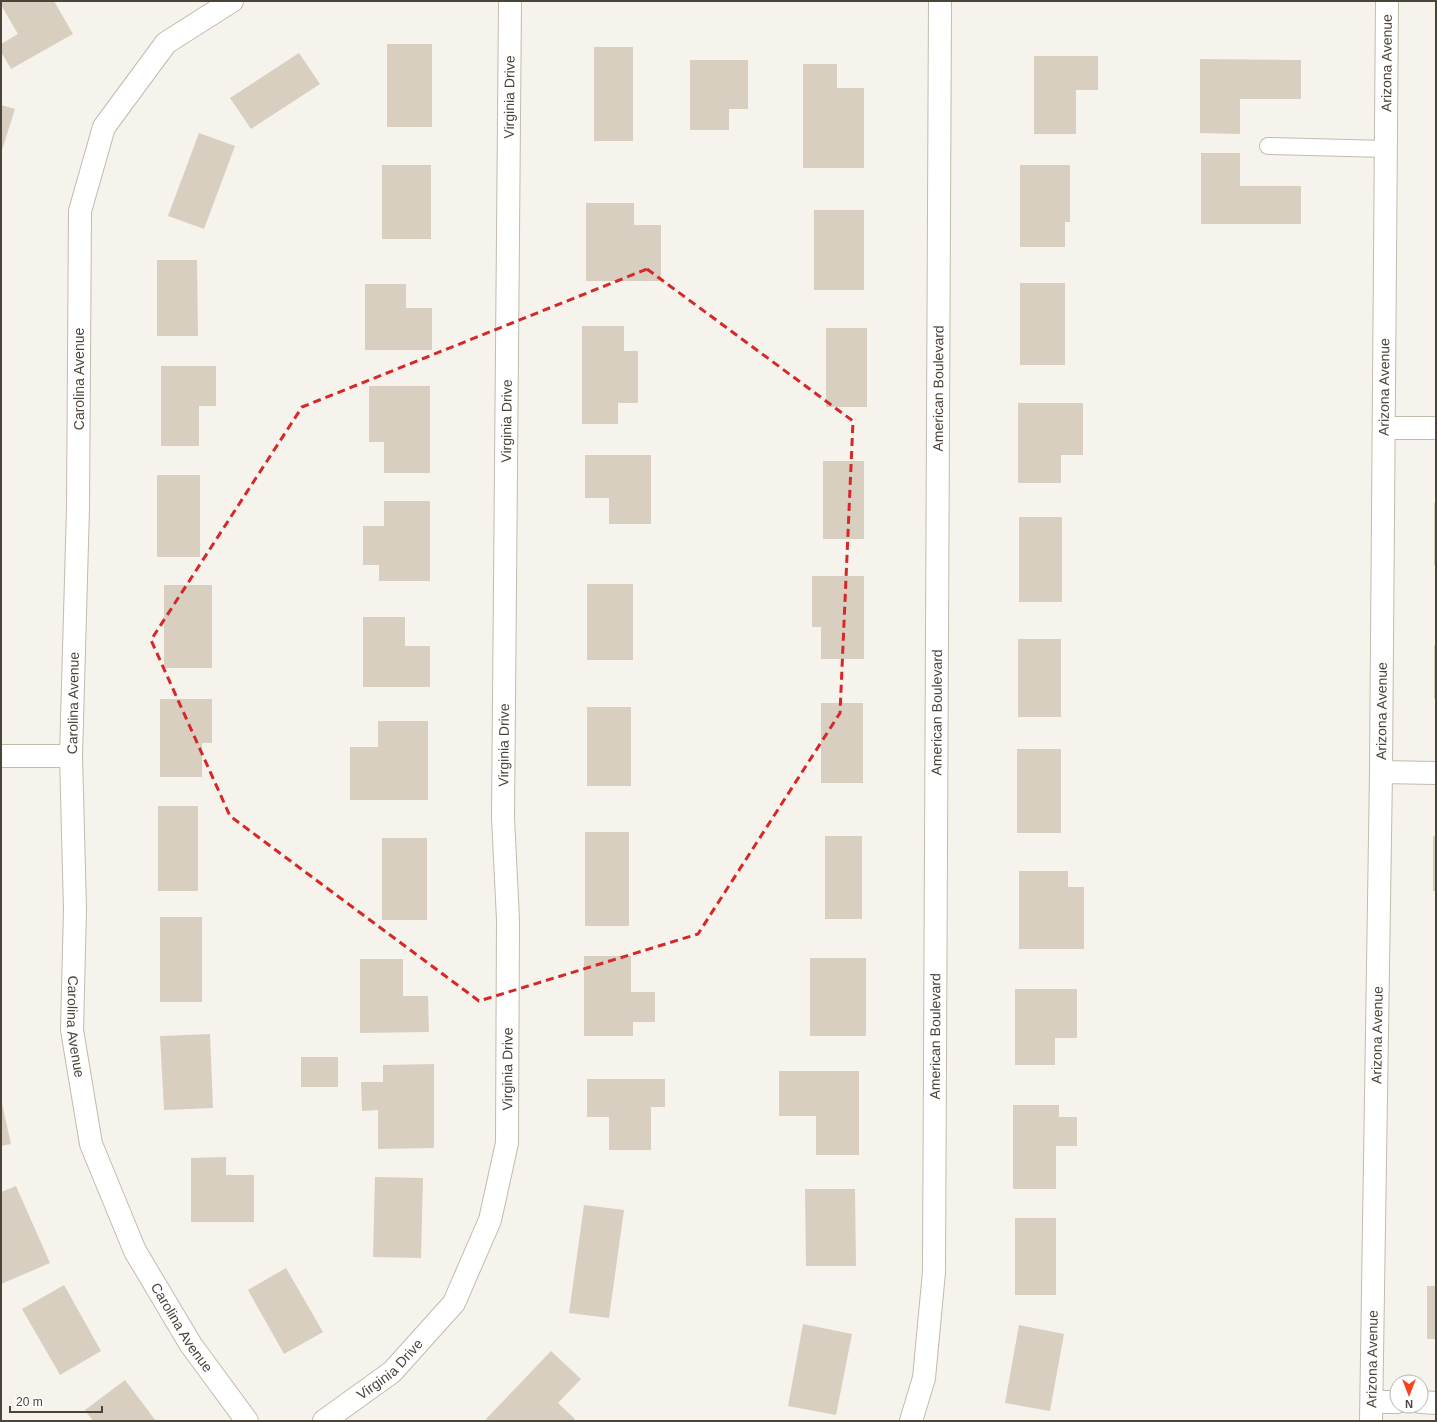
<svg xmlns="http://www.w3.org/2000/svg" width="1437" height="1422" font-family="Arial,sans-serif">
<rect width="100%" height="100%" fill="#f6f3ec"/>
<g fill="#d8cfc1">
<path d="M4,1H54L73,34L11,69L1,52V44L18,34L1,5V3Z"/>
<rect x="387" y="44" width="45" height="83"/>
<rect x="594" y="47" width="39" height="94"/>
<path d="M299,53L320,84L251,129L230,98Z"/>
<path d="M1034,56H1098V90H1076V134H1034Z"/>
<path d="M1200,59L1301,60V99H1240V134L1200,133Z"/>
<path d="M690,60H748V109H729V130H690Z"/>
<path d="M803,64H837V88H864V168H803Z"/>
<path d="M1,105L15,109L1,153Z"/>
<path d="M199,133L235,146L204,229L168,216Z"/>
<path d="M1201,153H1240V186H1301V224H1201Z"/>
<rect x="382" y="165" width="49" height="74"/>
<path d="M1020,165H1070V222H1065V247H1020Z"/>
<path d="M586,203H634V225H661V281H586Z"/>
<rect x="814" y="210" width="50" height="80"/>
<path d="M157,260H197L198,336H157Z"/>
<rect x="1020" y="283" width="45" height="82"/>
<path d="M365,284H406V308H432V350H365Z"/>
<path d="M582,326H624V351H638V403H618V424H582Z"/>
<rect x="826" y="328" width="41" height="79"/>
<path d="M161,366H216V406H199V446H161Z"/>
<path d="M369,386H430V473H384V442H369Z"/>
<path d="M1018,403H1083V455H1061V483H1018Z"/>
<path d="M585,455H651V524H609V498H585Z"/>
<rect x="823" y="461" width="41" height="78"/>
<rect x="157" y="475" width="43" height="82"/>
<path d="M384,501H430V581H379V565H363V526H384Z"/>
<rect x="1434" y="503" width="2" height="62"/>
<rect x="1019" y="517" width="43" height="85"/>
<path d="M812,576H864V659H821V627H812Z"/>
<rect x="587" y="584" width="46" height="76"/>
<rect x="164" y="585" width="48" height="83"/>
<path d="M363,617H405V646H430V687H363Z"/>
<rect x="1018" y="639" width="43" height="78"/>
<rect x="1434" y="645" width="2" height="54"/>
<path d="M160,699H212V743H202V777H160Z"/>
<rect x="821" y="703" width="42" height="80"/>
<rect x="587" y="707" width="44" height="79"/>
<path d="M378,721H428V800H350V747H378Z"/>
<rect x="1017" y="749" width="44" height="84"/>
<rect x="158" y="806" width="40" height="85"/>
<rect x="585" y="832" width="44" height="94"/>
<rect x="825" y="836" width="37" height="83"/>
<path d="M1433,836L1436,837V891H1433Z"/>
<rect x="382" y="838" width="45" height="82"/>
<path d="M1019,871H1068V887H1084V949H1019Z"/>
<rect x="160" y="917" width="42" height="85"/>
<path d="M584,956H631V992H655V1022H633V1036H584Z"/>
<rect x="810" y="958" width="56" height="78"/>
<path d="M360,959H403V996H428L429,1032L360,1033Z"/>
<path d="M1015,989H1077V1038H1055V1065H1015Z"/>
<path d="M210,1034L213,1108L164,1110L160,1036Z"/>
<rect x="301" y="1057" width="37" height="30"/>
<path d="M434,1064V1148L378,1149V1110L362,1111L361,1082H383V1065Z"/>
<path d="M779,1071H859V1155H816V1116H779Z"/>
<path d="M587,1079H665V1107H651V1150H609V1117H587Z"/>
<path d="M1,1099L11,1144L1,1146Z"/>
<path d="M1013,1105H1059V1117H1077V1146H1056V1189H1013Z"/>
<path d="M226,1157V1175H254V1222H191V1158Z"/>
<path d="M375,1177L423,1178L421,1258L373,1257Z"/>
<path d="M16,1186L50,1263L1,1284V1192Z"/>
<path d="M805,1189H855L856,1266H806Z"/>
<path d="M584,1205L624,1210L609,1318L569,1313Z"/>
<rect x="1015" y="1218" width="41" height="77"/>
<path d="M286,1268L323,1332L284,1354L248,1290Z"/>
<path d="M64,1285L101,1351L60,1375L22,1309Z"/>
<rect x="1427" y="1286" width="9" height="53"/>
<path d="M803,1324L852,1334L836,1415L788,1406Z"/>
<path d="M1019,1325L1064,1334L1050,1411L1005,1403Z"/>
<path d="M551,1351L581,1379L558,1403L575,1419L573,1421H489L486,1419Z"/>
<path d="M125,1380L156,1421H93L85,1410Z"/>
</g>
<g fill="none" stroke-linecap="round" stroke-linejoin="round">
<g stroke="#c2bbae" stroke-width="18">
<path id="service" d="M1268,146L1386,149"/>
</g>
<g stroke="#c2bbae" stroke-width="24">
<g id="minor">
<path id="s1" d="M232,1L166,43L104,127L80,211L78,508L71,756L75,909L72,1030L91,1144L135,1251L191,1345L247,1421"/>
<path d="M1384,428H1436"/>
<path d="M1,756H71"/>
<path d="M1381,772L1436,773"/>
<path d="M1372,1402H1397"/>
<path d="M1421,1402L1436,1403"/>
<path id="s2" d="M324,1421L392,1372L454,1303L490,1220L507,1143L508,920L503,818L510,1"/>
<path id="s3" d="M911,1421L924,1378L934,1272L940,1"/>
<path id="s4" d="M1371,1421L1381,772L1387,1"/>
</g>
</g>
<use href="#service" stroke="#fff" stroke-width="16"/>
<use href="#minor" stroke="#fff" stroke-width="22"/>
</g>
<path fill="none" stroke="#d62828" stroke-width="3" stroke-dasharray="8 5" stroke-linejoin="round" d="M647,269L853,421L840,713L698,934L479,1001L230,816L151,640L302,407Z"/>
<g text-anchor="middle" stroke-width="3" stroke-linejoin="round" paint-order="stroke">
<g font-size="14" fill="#4b4439" stroke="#fff">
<text dy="5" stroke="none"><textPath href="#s4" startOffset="1358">Arizona Avenue</textPath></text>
<text dy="5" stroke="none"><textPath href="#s2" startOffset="1392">Virginia Drive</textPath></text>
<text transform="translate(79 379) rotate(-90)" y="5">Carolina Avenue</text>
<text dy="5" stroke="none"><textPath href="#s4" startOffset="1034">Arizona Avenue</textPath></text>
<text dy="5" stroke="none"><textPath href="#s3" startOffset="1035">American Boulevard</textPath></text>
<text dy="5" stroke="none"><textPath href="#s2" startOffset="1068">Virginia Drive</textPath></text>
<text transform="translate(73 703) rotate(-89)" y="5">Carolina Avenue</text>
<text dy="5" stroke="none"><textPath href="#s4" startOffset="710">Arizona Avenue</textPath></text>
<text dy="5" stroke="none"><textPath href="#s3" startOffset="711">American Boulevard</textPath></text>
<text dy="5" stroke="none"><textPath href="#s2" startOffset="744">Virginia Drive</textPath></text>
<text dy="5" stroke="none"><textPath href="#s1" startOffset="1086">Carolina Avenue</textPath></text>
<text dy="5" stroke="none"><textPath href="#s4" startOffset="386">Arizona Avenue</textPath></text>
<text dy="5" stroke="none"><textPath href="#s3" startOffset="387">American Boulevard</textPath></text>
<text dy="5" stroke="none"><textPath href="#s2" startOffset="420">Virginia Drive</textPath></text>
<text dy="5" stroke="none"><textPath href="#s1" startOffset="1410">Carolina Avenue</textPath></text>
<text dy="5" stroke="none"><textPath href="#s4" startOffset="62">Arizona Avenue</textPath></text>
<text dy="5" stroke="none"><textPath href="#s2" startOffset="84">Virginia Drive</textPath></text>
</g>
</g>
<rect width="1437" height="1422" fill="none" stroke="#4b4439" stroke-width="4"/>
<g transform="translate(1409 1394) rotate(180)"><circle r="19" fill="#ffffff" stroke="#b7b4b0"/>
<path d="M0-3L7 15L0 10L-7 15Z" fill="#fc3f1d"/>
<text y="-6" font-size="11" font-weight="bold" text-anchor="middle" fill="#4b4439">N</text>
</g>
<path d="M10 1406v6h92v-6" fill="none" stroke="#4b4439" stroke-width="2"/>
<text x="16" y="1406" font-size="12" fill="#4b4439" stroke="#ffffff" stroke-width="3" paint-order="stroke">20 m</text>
</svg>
